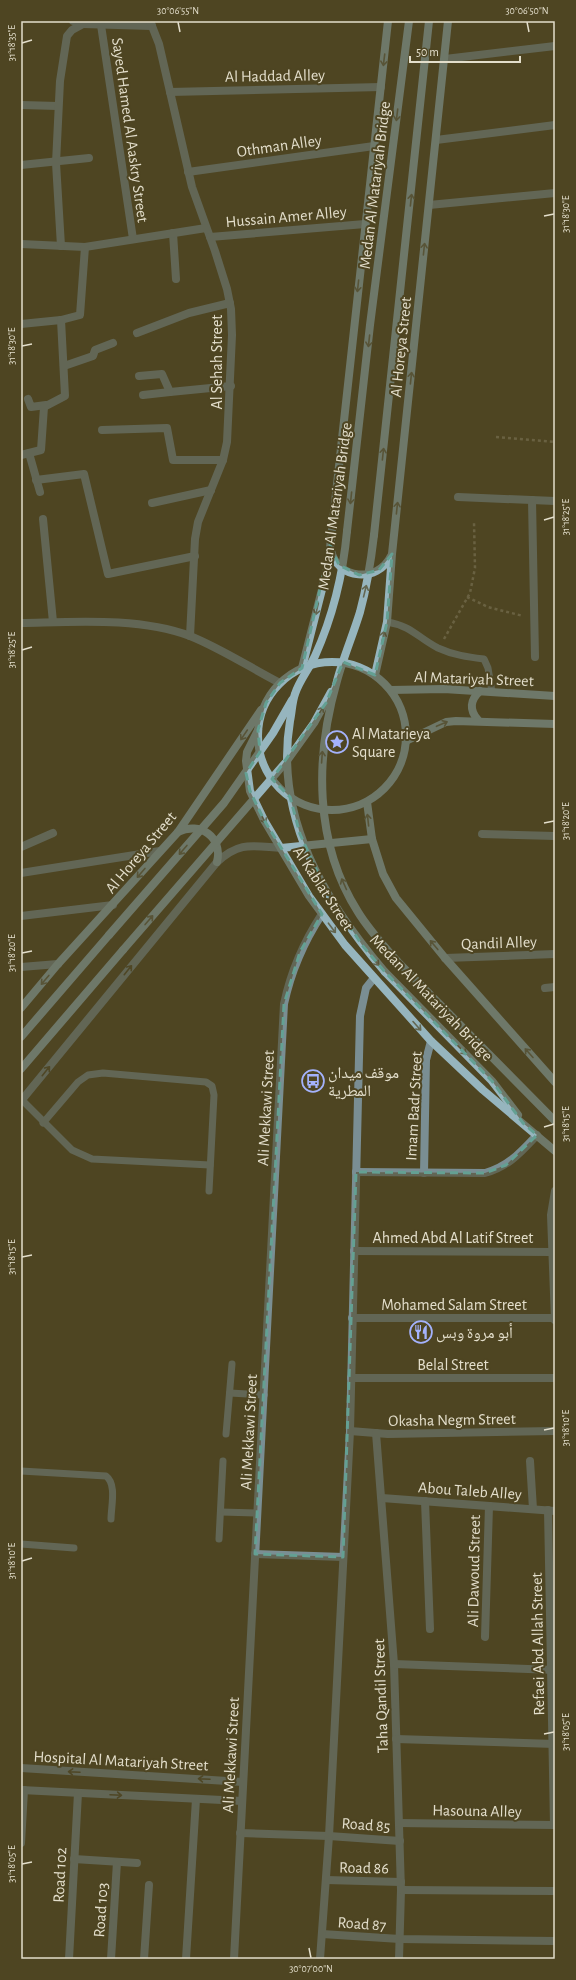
<svg xmlns="http://www.w3.org/2000/svg" width="576" height="1980" font-family="'Alegreya Sans','Noto Naskh Arabic',sans-serif">
<rect width="100%" height="100%" fill="#4e4522"/>
<g fill="none" stroke-linecap="round" stroke-linejoin="round">
<g stroke="#8b8367" stroke-width="2.5" stroke-dasharray="3 3" stroke-linecap="butt">
<path d="M496,437L555,442"/>
<path d="M467,597L488,607L523,616"/>
<path d="M444,639L470,593L475,568L474,522"/>
</g>
<g stroke="#7a8e93" stroke-width="7">
<path d="M387,622C412,626 418,638 438,648C453,655 468,657 484,659L488,668L492,692"/>
<path d="M22,1100L72,1150L92,1159L210,1165"/>
<path d="M43,1123L78,1082L88,1075L103,1073L206,1082L212,1086L214,1095L209,1191"/>
<path d="M230,1393L264,1395"/>
<path d="M226,1434L232,1364"/>
<path d="M21,1471L106,1476C117,1484 111,1507 111,1519"/>
<path d="M221,1512L257,1513"/>
<path d="M219,1539L223,1461"/>
<path d="M21,1544L74,1548"/>
</g>
<g stroke="#7a8e93" stroke-width="8">
<path d="M73,21L83,24L152,26"/>
<path d="M150,21L159,44L192,187L215,251L227,289L231,309L232,335L227,442L223,460L198,522L195,539L190,636"/>
<path d="M101,25L133,239"/>
<path d="M445,59L555,46"/>
<path d="M170,92L381,87"/>
<path d="M21,105L58,106"/>
<path d="M436,140L555,125"/>
<path d="M21,165L89,158"/>
<path d="M188,172L374,146"/>
<path d="M429,205L555,193"/>
<path d="M173,233L176,279"/>
<path d="M210,237L365,224"/>
<path d="M21,244L85,247L206,228"/>
<path d="M61,246L56,163L60,81L67,36L72,30L83,24L84,21"/>
<path d="M21,324L61,320L80,315L85,247"/>
<path d="M137,333L189,313L230,303"/>
<path d="M64,366L93,356L95,350L113,343"/>
<path d="M139,376L162,374L170,392L231,386"/>
<path d="M143,395L170,392"/>
<path d="M28,399L31,407L46,405"/>
<path d="M102,430L167,428L173,460H223"/>
<path d="M29,453L40,492"/>
<path d="M21,455L41,450L44,407L65,396L61,320"/>
<path d="M36,480L84,474L108,574L195,556"/>
<path d="M458,497L555,501"/>
<path d="M532,500L535,657"/>
<path d="M152,503L211,490"/>
<path d="M43,519L53,622"/>
<path d="M482,834L555,836"/>
<path d="M21,847L53,833"/>
<path d="M21,873L160,851"/>
<path d="M21,916L113,905"/>
<path d="M445,958L555,954"/>
<path d="M21,967L58,964"/>
<path d="M545,988L555,987"/>
<path d="M356,1172L485,1173C508,1167 521,1152 537,1135"/>
<path d="M424,1173L426,1060L431,1041"/>
<path d="M555,1191L551,1215L555,1320"/>
<path d="M354,1251L552,1252"/>
<path d="M352,1318H555"/>
<path d="M351,1378H555"/>
<path d="M350,1431L388,1434L555,1431"/>
<path d="M376,1433L394,1664L401,1890L399,1959"/>
<path d="M530,1461L533,1509"/>
<path d="M382,1498L555,1511"/>
<path d="M425,1501L430,1629"/>
<path d="M548,1510L554,1825"/>
<path d="M255,1554L343,1557"/>
<path d="M485,1637L489,1506"/>
<path d="M394,1664L555,1670"/>
<path d="M396,1739L555,1744"/>
<path d="M21,1768L243,1782"/>
<path d="M21,1790L242,1801"/>
<path d="M399,1823L555,1825"/>
<path d="M240,1833L329,1836L400,1841"/>
<path d="M21,1843L24,1790"/>
<path d="M74,1859L137,1863"/>
<path d="M326,1880L401,1882"/>
<path d="M401,1890L555,1891"/>
<path d="M322,1934L400,1939L555,1941"/>
<path d="M69,1959L78,1793"/>
<path d="M111,1959L117,1862"/>
<path d="M144,1959L149,1885"/>
<path d="M186,1959L196,1799"/>
<path d="M234,1959L284,1004C291,971 303,943 322,914"/>
<path d="M320,1959L329,1836L350,1431L360,1016L366,988L374,978"/>
</g>
<g stroke="#7a8e93" stroke-width="8">
<path d="M21,623C75,622 139,617 190,636C220,648 251,668 280,683"/>
<path d="M21,1101L217,862C240,841 252,846 281,848"/>
</g>
<g stroke="#96b5be" stroke-width="8">
<path d="M347,531L370,325L409,21"/>
<path d="M374,535L429,21"/>
<path d="M331,550C337,580 378,583 391,556"/>
<circle cx="332" cy="736" r="74"/>
<path d="M302,668L328,566L388,21"/>
<path d="M375,675L387,622L392,554L448,21"/>
<path d="M391,690L444,689L555,696"/>
<path d="M478,720C469,710 470,700 480,691"/>
<path d="M258,730L247,752L246,761L250,791L264,820L309,896L345,945L431,1041L483,1090L555,1151"/>
<path d="M406,741L446,722L456,721L555,724"/>
<path d="M367,802L372,839L383,874L396,898L445,958L555,1082"/>
<path d="M178,832C200,821 223,837 217,862"/>
<path d="M281,848L372,839"/>
<path d="M397,961L555,1121"/>
<path d="M385,972L492,1081L518,1115"/>
<path d="M21,1008L58,964L178,832L261,710"/>
<path d="M21,1037L109,935"/>
<path d="M21,1069L123,950"/>
</g>
<g stroke="#96b5be" stroke-width="8">
<path d="M347,531C343,575 333,616 315,656C309,669 299,681 295,694C292,702 292,712 290,721C274,817 325,902 385,972"/>
<path d="M374,535C371,561 367,586 360,612C353,635 343,658 337,681C315,757 314,843 358,912C369,930 383,945 397,961"/>
<path d="M109,935L224,803L273,733L292,700"/>
<path d="M123,950L286,762L314,723L331,692"/>
</g>
</g>
<defs><path id="oneway-shaft" d="M-6 0H5M1.5-3L5.5 0L1.5 3" fill="none" stroke-width="1.6" stroke-linecap="round" stroke-linejoin="round"/></defs>
<g stroke="#646751">
<use href="#oneway-shaft" transform="translate(384 60) rotate(97)"/>
<use href="#oneway-shaft" transform="translate(397 115) rotate(97)"/>
<use href="#oneway-shaft" transform="translate(411 200) rotate(-84)"/>
<use href="#oneway-shaft" transform="translate(424 249) rotate(-84)"/>
<use href="#oneway-shaft" transform="translate(358 286) rotate(96)"/>
<use href="#oneway-shaft" transform="translate(369 341) rotate(96)"/>
<use href="#oneway-shaft" transform="translate(411 378) rotate(-84)"/>
<use href="#oneway-shaft" transform="translate(383 454) rotate(-84)"/>
<use href="#oneway-shaft" transform="translate(351 498) rotate(96)"/>
<use href="#oneway-shaft" transform="translate(397 508) rotate(-84)"/>
<use href="#oneway-shaft" transform="translate(365 591) rotate(-76)"/>
<use href="#oneway-shaft" transform="translate(317 609) rotate(103)"/>
<use href="#oneway-shaft" transform="translate(383 637) rotate(-78)"/>
<use href="#oneway-shaft" transform="translate(320 712) rotate(-60)"/>
<use href="#oneway-shaft" transform="translate(442 724) rotate(-23)"/>
<use href="#oneway-shaft" transform="translate(244 735) rotate(124)"/>
<use href="#oneway-shaft" transform="translate(322 757) rotate(-86)"/>
<use href="#oneway-shaft" transform="translate(263 818) rotate(62)"/>
<use href="#oneway-shaft" transform="translate(368 820) rotate(-96)"/>
<use href="#oneway-shaft" transform="translate(183 850) rotate(131)"/>
<use href="#oneway-shaft" transform="translate(141 873) rotate(131)"/>
<use href="#oneway-shaft" transform="translate(344 884) rotate(-114)"/>
<use href="#oneway-shaft" transform="translate(149 920) rotate(-49)"/>
<use href="#oneway-shaft" transform="translate(332 928) rotate(53)"/>
<use href="#oneway-shaft" transform="translate(434 945) rotate(-130)"/>
<use href="#oneway-shaft" transform="translate(375 961) rotate(50)"/>
<use href="#oneway-shaft" transform="translate(45 980) rotate(130)"/>
<use href="#oneway-shaft" transform="translate(417 1026) rotate(48)"/>
<use href="#oneway-shaft" transform="translate(462 1050) rotate(45)"/>
<use href="#oneway-shaft" transform="translate(529 1053) rotate(-132)"/>
</g>
<g stroke="#504928">
<use href="#oneway-shaft" transform="translate(128 970) rotate(-51)"/>
<use href="#oneway-shaft" transform="translate(46 1071) rotate(-51)"/>
<use href="#oneway-shaft" transform="translate(74 1772) rotate(-177)"/>
<use href="#oneway-shaft" transform="translate(204 1779) rotate(-177)"/>
<use href="#oneway-shaft" transform="translate(116 1795) rotate(3)"/>
</g>
<path d="M0 0H576V1980H0ZM330,545L339,565L359,575L379,570L392,554L387,622L375,675L343,662L326,703L272,779L290,797L300,834L324,887L362,945L385,972L492,1081L523,1123L537,1135L506,1165L485,1173L356,1172L343,1557L255,1554L284,1004L300,952L322,914L264,820L250,791L246,773L260,752L258,730L266,703L280,683L302,668Z" fill="#4e4522" fill-opacity=".55" fill-rule="evenodd"/>
<path fill="none" stroke="#64a093" stroke-width="3" stroke-dasharray="8 5" stroke-linejoin="round" d="M330,545L339,565L359,575L379,570L392,554L387,622L375,675L343,662L326,703L272,779L290,797L300,834L324,887L362,945L385,972L492,1081L523,1123L537,1135L506,1165L485,1173L356,1172L343,1557L255,1554L284,1004L300,952L322,914L264,820L250,791L246,773L260,752L258,730L266,703L280,683L302,668Z"/>
<path fill="none" stroke="#e3decb" stroke-width="1.5" d="M178,22L180,32M527,22L529,32M22,43L32,40M544,216L554,214M22,346L32,344M544,520L554,517M22,650L32,647M544,823L554,821M22,953L32,951M544,1127L554,1124M22,1257L32,1255M544,1430L554,1428M22,1561L32,1558M544,1734L554,1732M22,1864L32,1862M309,1948L311,1958"/>
<defs>
<g id="sight-ring" transform="scale(1.15)"><circle r="9.5" fill="#4e4522" stroke="#a4b2fc" stroke-width="1.5"/><path d="M0-6L1.8-2.2L6-1.7L2.9 1.2L3.7 5.4L0 3.3L-3.7 5.4L-2.9 1.2L-6-1.7L-1.8-2.2Z" fill="#a4b2fc"/></g>
<g id="bus-ring" transform="scale(1.15)"><circle r="9.5" fill="#4e4522" stroke="#a4b2fc" stroke-width="1.5"/><path d="M-5-6H5V4H4V6H2V4H-2V6H-4V4H-5ZM-3.5-4V0h7V-4ZM-3.5 1.2v1.5H-2V1.2ZM2 1.2v1.5H3.5V1.2Z" fill="#a4b2fc"/></g>
<g id="restaurant-ring" transform="scale(1.15)"><circle r="9.5" fill="#4e4522" stroke="#a4b2fc" stroke-width="1.5"/><path d="M-5-6h1v4h1v-4h1v4h1v-4h1v5L-1.5 .5V6h-2V.5L-5-1ZM5-6V6H3V1.5H1.5Q1.5-4 5-6Z" fill="#a4b2fc"/></g>
</defs>
<g fill-rule="evenodd">
<use href="#sight-ring" x="337" y="742"/>
<use href="#bus-ring" x="313" y="1081"/>
<use href="#restaurant-ring" x="421" y="1332"/>
</g>
<g text-anchor="middle" stroke-width="4" stroke-linejoin="round" paint-order="stroke">
<g font-size="16" fill="#e3decb" stroke="#4e4522">
<text transform="translate(275 75) rotate(-1)" y="6">Al Haddad Alley</text>
<text transform="translate(131 130) rotate(82)" y="6">Sayed Hamed Al Aaskry Street</text>
<text transform="translate(279 145) rotate(-8)" y="6">Othman Alley</text>
<text transform="translate(374 185) rotate(-83)" y="6">Medan Al Matariyah Bridge</text>
<text transform="translate(286 216) rotate(-5)" y="6">Hussain Amer Alley</text>
<text transform="translate(400 347) rotate(-84)" y="6">Al Horeya Street</text>
<text transform="translate(216 362) rotate(-90)" y="6">Al Sehah Street</text>
<text transform="translate(334 506) rotate(-82)" y="6">Medan Al Matariyah Bridge</text>
<text transform="translate(474 678) rotate(2)" y="6">Al Matariyah Street</text>
<text transform="translate(140 852) rotate(-50)" y="6">Al Horeya Street</text>
<text transform="translate(324 888) rotate(57)" y="6">Al Kablat Street</text>
<text transform="translate(499 942) rotate(-2)" y="6">Qandil Alley</text>
<text transform="translate(432 997) rotate(46)" y="6">Medan Al Matariyah Bridge</text>
<text transform="translate(413 1106) rotate(-87)" y="6">Imam Badr Street</text>
<text transform="translate(265 1108) rotate(-87)" y="6">Ali Mekkawi Street</text>
<text x="453" y="1243">Ahmed Abd Al Latif Street</text>
<text x="454" y="1310">Mohamed Salam Street</text>
<text x="453" y="1370">Belal Street</text>
<text transform="translate(452 1419) rotate(-1)" y="6">Okasha Negm Street</text>
<text transform="translate(248 1432) rotate(-87)" y="6">Ali Mekkawi Street</text>
<text transform="translate(470 1490) rotate(4)" y="6">Abou Taleb Alley</text>
<text transform="translate(473 1571) rotate(-89)" y="6">Ali Dawoud Street</text>
<text transform="translate(537 1644) rotate(-91)" y="6">Refaei Abd Allah Street</text>
<text transform="translate(380 1696) rotate(-92)" y="6">Taha Qandil Street</text>
<text transform="translate(230 1755) rotate(-87)" y="6">Ali Mekkawi Street</text>
<text transform="translate(121 1760) rotate(3)" y="6">Hospital Al Matariyah Street</text>
<text transform="translate(477 1810) rotate(1)" y="6">Hasouna Alley</text>
<text transform="translate(366 1824) rotate(4)" y="6">Road 85</text>
<text transform="translate(364 1867) rotate(1)" y="6">Road 86</text>
<text transform="translate(59 1875) rotate(-87)" y="6">Road 102</text>
<text transform="translate(100 1910) rotate(-86)" y="6">Road 103</text>
<text transform="translate(362 1923) rotate(4)" y="6">Road 87</text>
</g>
<g font-size="16" fill="#e3decb" stroke="#4e4522" text-anchor="start">
<text x="352" y="739">Al Matarieya<tspan x="352" dy="18">Square</tspan></text>
<text x="328" y="1078">موقف ميدان<tspan x="328" dy="18">المطرية</tspan></text>
<text x="436" y="1338">أبو مروة وبس</text>
</g>
</g>
<rect width="576" height="1980" fill="none" stroke="#4e4522" stroke-width="44"/>
<path d="M410 56v6h110v-6" fill="none" stroke="#e3decb" stroke-width="2"/>
<text x="416" y="56" font-size="12" fill="#e3decb" stroke="#4e4522" stroke-width="3" paint-order="stroke">50 m</text>
<rect x="22" y="22" width="532" height="1936" fill="none" stroke="#e3decb" stroke-width="1.5"/>
<g font-size="10" text-anchor="middle" fill="#e3decb">
<text x="178" y="14">30°06'55"N</text>
<text x="527" y="14">30°06'50"N</text>
<text transform="translate(11 43) rotate(-90)" y="4">31°18'35"E</text>
<text transform="translate(565 214) rotate(-90)" y="4">31°18'30"E</text>
<text transform="translate(11 346) rotate(-90)" y="4">31°18'30"E</text>
<text transform="translate(565 517) rotate(-90)" y="4">31°18'25"E</text>
<text transform="translate(11 650) rotate(-90)" y="4">31°18'25"E</text>
<text transform="translate(565 821) rotate(-90)" y="4">31°18'20"E</text>
<text transform="translate(11 953) rotate(-90)" y="4">31°18'20"E</text>
<text transform="translate(565 1124) rotate(-90)" y="4">31°18'15"E</text>
<text transform="translate(11 1257) rotate(-90)" y="4">31°18'15"E</text>
<text transform="translate(565 1428) rotate(-90)" y="4">31°18'10"E</text>
<text transform="translate(11 1561) rotate(-90)" y="4">31°18'10"E</text>
<text transform="translate(565 1732) rotate(-90)" y="4">31°18'05"E</text>
<text transform="translate(11 1864) rotate(-90)" y="4">31°18'05"E</text>
<text x="311" y="1972">30°07'00"N</text>
</g>
</svg>
